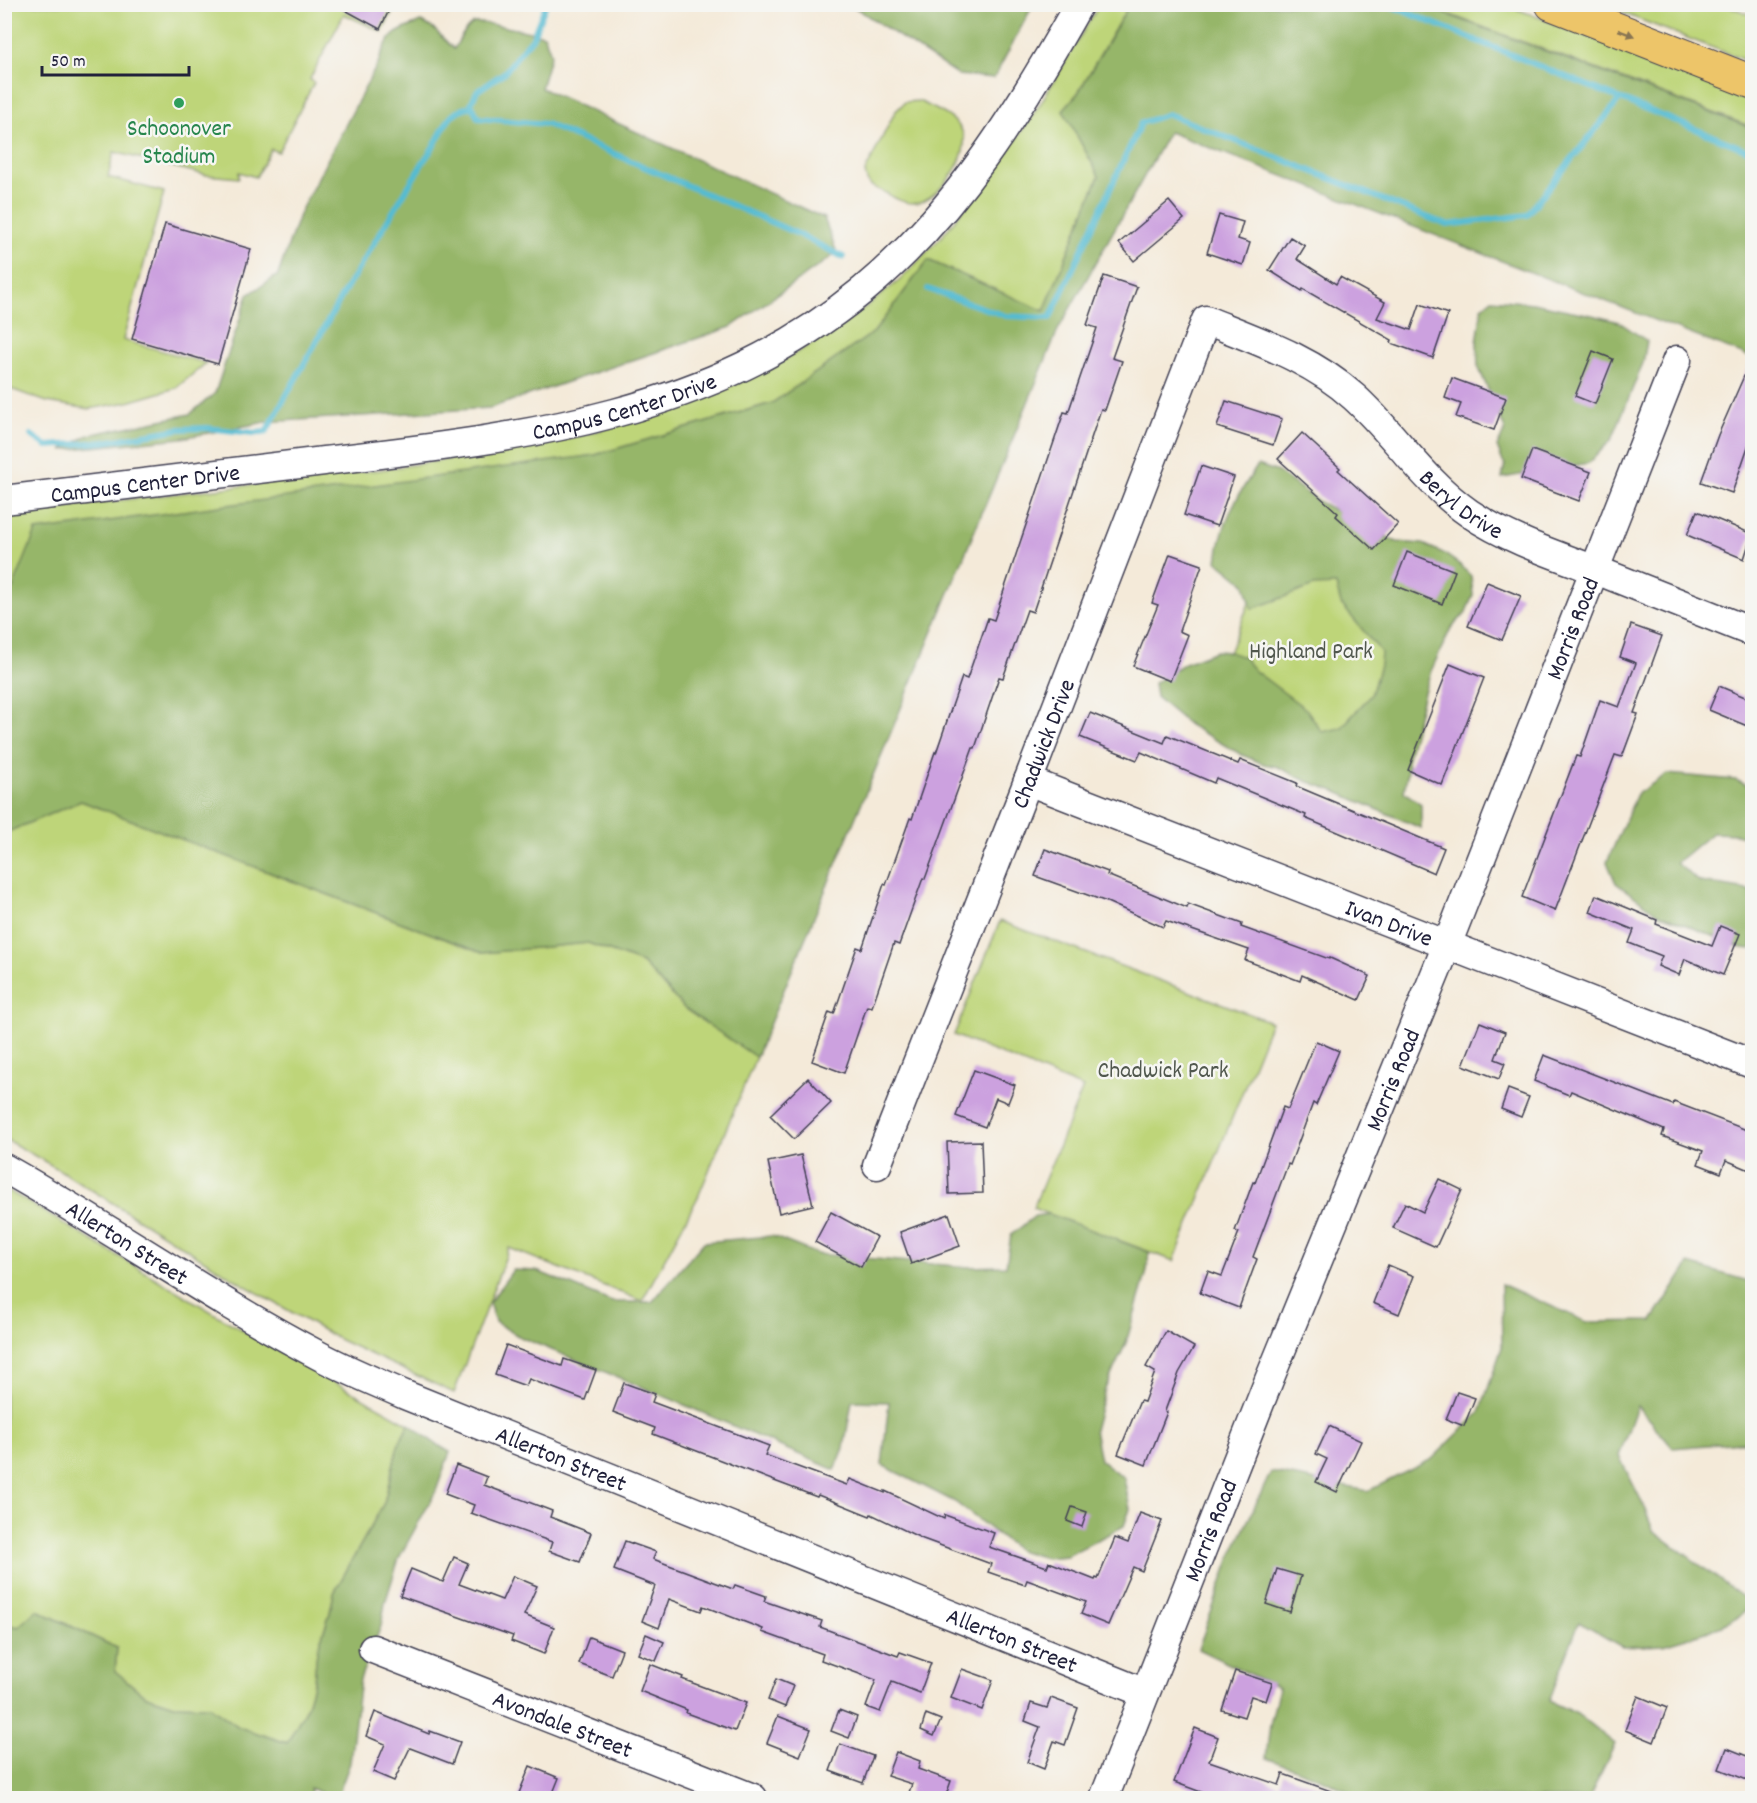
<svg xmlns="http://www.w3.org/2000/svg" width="1757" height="1803" font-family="Dekko,sans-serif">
<rect width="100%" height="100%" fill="#f6f6f2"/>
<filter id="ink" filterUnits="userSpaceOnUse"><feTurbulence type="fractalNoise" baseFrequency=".0167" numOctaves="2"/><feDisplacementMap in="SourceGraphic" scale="12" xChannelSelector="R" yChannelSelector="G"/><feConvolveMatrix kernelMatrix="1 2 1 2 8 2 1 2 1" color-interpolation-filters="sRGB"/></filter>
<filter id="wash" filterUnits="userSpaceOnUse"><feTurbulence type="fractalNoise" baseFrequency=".008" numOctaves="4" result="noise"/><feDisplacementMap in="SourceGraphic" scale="24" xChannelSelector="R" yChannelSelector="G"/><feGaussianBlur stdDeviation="1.35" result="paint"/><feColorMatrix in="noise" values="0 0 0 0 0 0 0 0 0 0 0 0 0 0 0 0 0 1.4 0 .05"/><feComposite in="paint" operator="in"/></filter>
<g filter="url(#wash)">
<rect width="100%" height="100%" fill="#f4ead9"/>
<g fill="#bed579" stroke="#707c5a" stroke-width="1.5">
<path d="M4,5H396L382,32L344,14L310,79L314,83L278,152L271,149L256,177L239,172V178L206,175L114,152L108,177L164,192L123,340L206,363L176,388L128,402L89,409L47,402L5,387Z"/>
<path d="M1099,5H1129L1078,93L1063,110L1099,176L1044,311L928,260L874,332L772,403L595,455L5,604L4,514L378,470L543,445L658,415L704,398L770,368L840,327L900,280L942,236L1001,162L1040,104Z"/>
<path d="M1424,5H1506L1752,99V127Z"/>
<path d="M1602,5H1725L1752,15V63Z"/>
<path d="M919,101C932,108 953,115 961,129C975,153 940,199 916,203C904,204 895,198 886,193C873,187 867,187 865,172L895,112L905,102Z"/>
<path d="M1332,565L1411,656L1371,730L1322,745L1220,675L1264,566Z"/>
<path d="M81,801L482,953L588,943L642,963L685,1009L756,1057L698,1197L642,1301L509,1248L454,1393L340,1340L244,1285L58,1169L5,1139L4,833Z"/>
<path d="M1000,921L1271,1022L1174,1261L1033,1208L1083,1088L954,1035Z"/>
<path d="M4,1188L242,1330L409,1424L398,1446L384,1503L334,1593L330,1613L317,1651L314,1681L307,1706L287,1743L239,1727L209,1706L173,1705L144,1695L115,1671L117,1648L37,1610L18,1627L5,1624Z"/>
</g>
<g fill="#96b669" stroke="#5c6c52" stroke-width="1.5">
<path d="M851,5H1033L994,78L958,75Z"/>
<path d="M1129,5H1422L1752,128V358L1169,132L1058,330L756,1057L685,1009L642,963L588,943L482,953L81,801L5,833V604L7,603L36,531L595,455L772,403L874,332L928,260L1044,311L1099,176L1063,110L1078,93Z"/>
<path d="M421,22L433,28L454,49C459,41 465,27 474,23C480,20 534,33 544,35L551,54L541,88L824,218L837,253L731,327L490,408L266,422L182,438L62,450L88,435L190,414L215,393L248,295L278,275L300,212L379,61C387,34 397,31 421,22Z"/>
<path d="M1492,299L1533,303L1592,315L1619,322L1647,341L1643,363L1612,439L1589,463L1502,478L1505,464L1503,462L1497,447L1505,429L1478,366L1477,343L1482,307Z"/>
<path d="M1258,465L1278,472L1321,503L1397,542L1423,544L1443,553L1459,564L1471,576L1473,595L1465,614L1451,628L1431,671L1424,692L1407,761L1408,770L1404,792L1421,804V828L1332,790L1306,781L1278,767L1264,764L1242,755L1189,725L1156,697L1154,683L1185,663L1216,651L1230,652L1243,657L1255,671L1307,710L1322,732L1341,728L1371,695L1380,665L1381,652L1341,604L1336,585L1314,586L1252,609L1245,584L1217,561C1222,520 1236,498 1258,465Z"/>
<path d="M1667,774L1736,780L1752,788V838L1735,834L1712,833L1676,863L1700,882L1752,891V949L1742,948L1657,913L1616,883L1607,862L1637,794Z"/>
<path d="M1049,1214L1149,1252L1147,1271L1126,1343L1105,1389L1094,1430L1100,1460L1124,1478L1130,1509L1124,1526L1067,1556L1046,1558L1018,1550L955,1502L882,1465L889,1402L852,1401L844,1448L835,1470L666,1397L520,1337L495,1322L489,1303L513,1270L537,1271L612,1302H652L704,1242L772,1236L817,1254L968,1267L1006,1266L1011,1235L1035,1216Z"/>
<path d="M1689,1264L1752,1282V1441L1673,1448L1637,1406L1619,1456L1641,1500L1653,1530L1752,1604L1739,1617L1706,1632L1663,1645L1622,1647L1579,1622L1549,1701L1577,1714L1615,1744L1589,1798H1362L1327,1781L1266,1758L1270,1725L1279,1688L1198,1649L1232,1554L1271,1472L1368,1491L1432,1459L1480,1412L1502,1347L1501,1284L1587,1322L1652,1321Z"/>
<path d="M409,1424L436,1444L450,1452L436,1491L399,1558L385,1603L381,1626L360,1679L350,1763L341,1787L339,1798H334L310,1788L312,1798H5L4,1624L18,1627L37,1610L117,1648L115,1671L144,1695L173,1705L209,1706L239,1727L287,1743L307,1706L314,1681L317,1651L330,1613L334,1593L384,1503L398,1446Z"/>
</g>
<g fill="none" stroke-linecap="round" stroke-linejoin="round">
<g stroke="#55bbd2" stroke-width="6">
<path d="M546,4L532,39L525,46L505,72L477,91L471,103L478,118L546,124L798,234L843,257"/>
<path d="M1386,4L1752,152"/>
<path d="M928,289L1006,316L1050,318L1141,123L1168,114L1447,225L1527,215L1620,99"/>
<path d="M31,435L47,446L104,442L179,429L207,428L254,433L266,432L343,294L422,164C425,158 430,153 433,147C444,130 449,107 473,107"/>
</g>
</g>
<g id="blocks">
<g fill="#cca1df">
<path d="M334,4H392L380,29Z"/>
<path d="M1169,201L1184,219L1134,261L1119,243Z"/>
<path d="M1219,215L1243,222L1238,239L1250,243L1243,265L1207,253Z"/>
<path d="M165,224L251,249L218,364L132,339Z"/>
<path d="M1290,237L1305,246L1297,259L1336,284L1340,277L1385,302L1377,318L1411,330L1420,304L1448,314L1433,358L1391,343L1392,340L1303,289L1302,291L1269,270Z"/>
<path d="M1104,276L1137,287L1112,358L1122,361L1105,410L1101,409L1033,612L1027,610L1003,678L999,677L975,748H973L925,879L923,878L899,945L894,943L872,1007L867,1006L844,1073L812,1061L829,1012L834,1014L857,947L862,949L884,884L886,885L910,818L912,819L935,752L936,753L962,677L967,679L988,618L994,620L1064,412L1068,413L1097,328L1087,325Z"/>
<path d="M1593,351L1613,359L1595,404L1575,396Z"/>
<path d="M1752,358V435L1732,493L1701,482L1718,435Z"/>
<path d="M1452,378L1506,398L1494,430L1456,417L1461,404L1445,398Z"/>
<path d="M1226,401L1282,419L1273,445L1217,427Z"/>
<path d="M1302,433L1340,468L1338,470L1398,524L1374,550L1336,516L1338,513L1278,459Z"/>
<path d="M1532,450L1591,472L1579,501L1521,479Z"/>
<path d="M1201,466L1234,477L1217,526L1184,515Z"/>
<path d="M1697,511L1752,534L1744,559L1687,535Z"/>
<path d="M1407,552L1455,571L1442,604L1394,585Z"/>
<path d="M1170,554L1202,565L1179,631L1188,635L1170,681L1133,666L1158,605L1152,603Z"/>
<path d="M1487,582L1521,596L1502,640L1468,626Z"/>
<path d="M1631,625L1662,636L1634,713L1638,714L1622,757L1615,755L1555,911L1522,897L1576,756L1580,757L1600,700L1619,707L1636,663L1620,657Z"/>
<path d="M1450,664L1484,678L1442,785L1408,770Z"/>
<path d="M1719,686L1752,700V728L1709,710Z"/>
<path d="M1090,713L1164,743L1167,735L1238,764L1240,760L1297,783L1296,786L1444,848L1434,873L1305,818L1306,815L1216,778L1214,783L1141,752L1137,760L1080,737Z"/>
<path d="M1045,849L1108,872L1107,875L1187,908L1188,904L1242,924L1241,927L1329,959L1330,958L1370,976L1359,1000L1302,975L1300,981L1245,960L1249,950L1166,921L1163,927L1107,902L1035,876Z"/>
<path d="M1596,895L1657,920L1656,924L1712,946L1720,926L1740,934L1723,975L1685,959L1679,975L1658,966L1662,956L1629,943L1634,930L1590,912Z"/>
<path d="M1480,1022L1505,1032L1495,1059L1505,1063L1499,1079L1463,1065Z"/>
<path d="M1316,1041L1339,1051L1316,1105L1313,1103L1290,1165L1288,1164L1253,1257L1257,1259L1239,1308L1200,1293L1208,1271L1222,1276L1239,1232L1235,1231L1253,1182L1255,1183L1283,1107L1288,1109Z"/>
<path d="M1544,1055L1673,1105L1674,1102L1752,1132V1171L1726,1160L1721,1173L1698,1164L1703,1151L1662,1136L1664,1130L1571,1091L1569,1095L1534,1081Z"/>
<path d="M974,1070L1015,1085L1008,1103L996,1098L985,1127L956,1116Z"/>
<path d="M808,1078L831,1103L794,1139L770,1115Z"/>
<path d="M1508,1089L1529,1097L1521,1117L1501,1109Z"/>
<path d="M981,1141L983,1193L949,1194L947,1142Z"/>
<path d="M801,1155L813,1205L779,1213L768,1162Z"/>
<path d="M1439,1179L1462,1190L1436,1247L1393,1228L1405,1203L1423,1212Z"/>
<path d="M831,1212L877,1237L861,1267L815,1242Z"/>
<path d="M949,1214L960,1246L911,1264L900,1232Z"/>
<path d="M1388,1265L1414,1276L1399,1314L1373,1303Z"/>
<path d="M1166,1331L1194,1347L1179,1373L1165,1411L1167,1412L1146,1465L1118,1454L1140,1401L1144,1402L1155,1372L1146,1367Z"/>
<path d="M506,1345L562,1366L564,1359L596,1370L585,1400L529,1379L526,1386L495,1375Z"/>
<path d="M624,1383L655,1394L652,1402L769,1446L765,1455L847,1485L850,1479L885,1493V1491L944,1519L945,1515L994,1533L989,1547L1047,1567L1049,1562L1095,1580L1096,1578L1098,1579L1115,1538L1128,1543L1140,1513L1162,1521L1142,1571L1133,1567L1108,1625L1081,1614L1086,1602L1027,1580L1025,1585L988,1572L991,1564L923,1539L871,1514L870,1516L818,1495L817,1497L777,1482L653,1434L655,1428L613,1412Z"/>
<path d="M1457,1392L1475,1398L1464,1426L1446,1419Z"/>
<path d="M1329,1426L1361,1441L1337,1492L1316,1482L1327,1459L1316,1454Z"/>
<path d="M456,1465L487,1477L484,1485L552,1511L550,1517L591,1533L580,1562L549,1551L552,1542L471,1513L474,1505L445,1494Z"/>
<path d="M1072,1507L1087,1512L1082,1527L1067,1521Z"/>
<path d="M625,1541L656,1552L653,1559L733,1589L735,1585L766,1596L764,1601L822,1621L820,1627L898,1656L900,1652L931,1663L920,1693L892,1682L880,1712L866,1707L876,1680L821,1660L823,1654L762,1632L763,1629L703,1606L701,1611L669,1599L659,1628L642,1621L655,1586L614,1570Z"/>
<path d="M454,1557L468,1563L459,1584L502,1600L513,1576L537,1586L524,1615L554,1627L544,1654L511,1641L513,1636L400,1596L411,1569L443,1582Z"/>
<path d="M1277,1569L1301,1576L1290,1612L1266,1604Z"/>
<path d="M646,1634L664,1642L656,1661L638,1654Z"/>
<path d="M589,1637L622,1650L612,1676L579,1664Z"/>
<path d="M650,1664L683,1677L682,1679L746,1703L735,1731L686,1713L687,1710L640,1691Z"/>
<path d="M962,1669L993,1680L982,1710L951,1698Z"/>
<path d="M1235,1671L1272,1683L1266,1701L1251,1696L1244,1717L1222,1710Z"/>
<path d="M776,1679L793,1686L785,1707L768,1700Z"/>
<path d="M1638,1696L1667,1708L1654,1742L1625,1730Z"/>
<path d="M1051,1698L1078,1708L1065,1745L1054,1741L1044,1769L1027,1762L1040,1727L1025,1721L1031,1703L1047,1708Z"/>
<path d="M839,1710L857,1717L849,1738L831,1731Z"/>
<path d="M375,1712L429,1734L430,1731L460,1742L452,1764L410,1748L394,1781L373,1772L385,1744L366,1736Z"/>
<path d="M926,1714L941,1720L934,1736L921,1730Z"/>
<path d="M778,1716L811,1729L800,1756L767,1743Z"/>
<path d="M1195,1728L1218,1737L1209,1761L1279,1785L1283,1774L1345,1796V1798H1217L1174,1782Z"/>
<path d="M840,1744L873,1756L863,1783L830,1771Z"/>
<path d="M1727,1748L1752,1758V1782L1719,1769Z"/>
<path d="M896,1752L920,1761L918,1769L951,1781L945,1798H917L908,1795L912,1784L887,1776Z"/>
<path d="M530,1766L559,1778L551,1798H517Z"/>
</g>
</g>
</g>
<g filter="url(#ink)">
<use href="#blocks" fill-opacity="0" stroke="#424053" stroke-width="1.5"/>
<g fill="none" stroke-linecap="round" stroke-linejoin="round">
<g stroke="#424053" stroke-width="31">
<g id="minor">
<path id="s1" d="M4,500C111,487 218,474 324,461C517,438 708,418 863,290C957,212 1020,109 1079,4"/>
<path id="s2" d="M1028,781L1752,1064"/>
<path id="s3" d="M877,1165L1028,781L1206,320C1258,341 1312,359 1354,397C1394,433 1424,482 1469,513C1509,540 1556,555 1601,572C1651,592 1702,612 1752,632"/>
<path id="s4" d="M4,1168C111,1228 210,1298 318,1355C346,1370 376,1382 405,1395L1145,1693"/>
<path id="s5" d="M373,1649L753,1798"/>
<path id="s6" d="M1104,1798L1269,1380L1447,945L1677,360"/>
</g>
</g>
<g stroke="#424053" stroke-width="35">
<path id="major" d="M1552,4L1752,82"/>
</g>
<use href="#minor" stroke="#fff" stroke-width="28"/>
<use href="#major" stroke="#edc569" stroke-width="33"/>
</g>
<defs><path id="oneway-solid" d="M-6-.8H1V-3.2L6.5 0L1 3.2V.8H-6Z" transform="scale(1.5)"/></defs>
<use fill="#887452" href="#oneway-solid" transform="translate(1626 33) rotate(21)"/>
</g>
<circle fill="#2e9e5b" stroke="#f6f6f2" stroke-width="2" cx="179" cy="103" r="6"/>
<g text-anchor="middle" stroke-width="5" stroke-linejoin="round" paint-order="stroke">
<g font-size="24" fill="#27864d" stroke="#f6f6f2">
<text x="179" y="135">Schoonover<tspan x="179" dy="28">Stadium</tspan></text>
</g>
<g font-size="24" fill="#22223b" stroke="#f6f6f2">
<text dy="8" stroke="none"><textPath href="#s1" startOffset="628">Campus Center Drive</textPath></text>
<text dy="8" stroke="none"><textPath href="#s1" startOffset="142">Campus Center Drive</textPath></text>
<text dy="8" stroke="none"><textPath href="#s3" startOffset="1227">Beryl Drive</textPath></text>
<text dy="8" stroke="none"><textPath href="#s6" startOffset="1260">Morris Road</textPath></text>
<text dy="8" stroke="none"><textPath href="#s3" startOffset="453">Chadwick Drive</textPath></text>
<text dy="8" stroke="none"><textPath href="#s2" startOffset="388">Ivan Drive</textPath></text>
<text dy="8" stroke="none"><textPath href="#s6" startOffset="774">Morris Road</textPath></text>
<text dy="8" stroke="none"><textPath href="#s4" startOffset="144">Allerton Street</textPath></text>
<text dy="8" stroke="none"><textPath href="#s4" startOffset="630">Allerton Street</textPath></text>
<text dy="8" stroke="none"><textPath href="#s6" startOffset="288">Morris Road</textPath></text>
<text dy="8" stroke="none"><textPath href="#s4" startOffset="1116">Allerton Street</textPath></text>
<text dy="8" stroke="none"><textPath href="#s5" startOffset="204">Avondale Street</textPath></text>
</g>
<g font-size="24" fill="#51584e" stroke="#f6f6f2">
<text x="1311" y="658">Highland Park</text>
<text x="1163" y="1077">Chadwick Park</text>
</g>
</g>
<rect width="1757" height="1803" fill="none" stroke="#f6f6f2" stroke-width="24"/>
<path d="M42 66v9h147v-9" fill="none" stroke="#22223b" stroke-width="3"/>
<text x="51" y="66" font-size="18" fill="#22223b" stroke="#f6f6f2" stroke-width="4.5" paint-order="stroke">50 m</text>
</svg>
